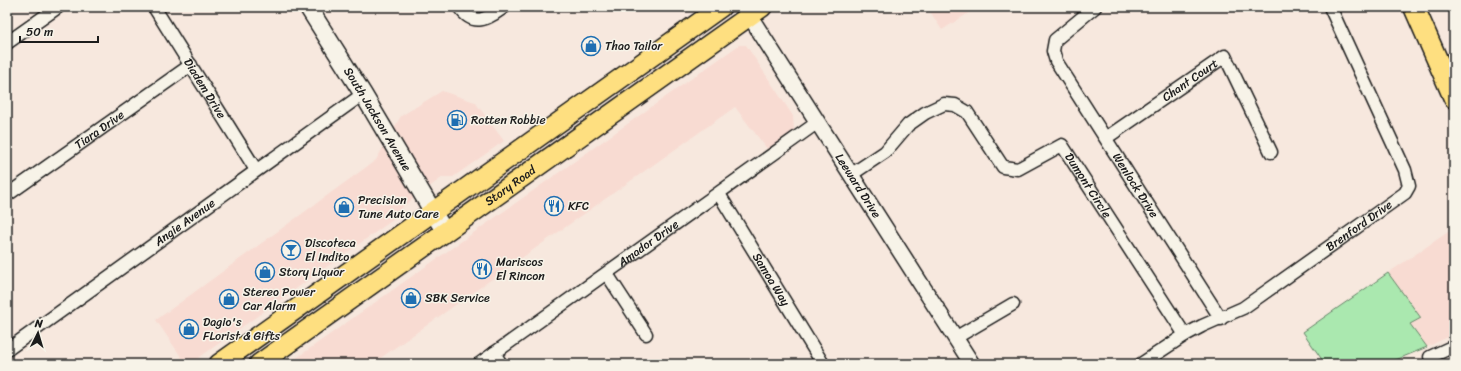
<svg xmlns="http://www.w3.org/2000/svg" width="1461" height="371" font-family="Sriracha,sans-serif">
<rect width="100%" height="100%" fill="#f7e8de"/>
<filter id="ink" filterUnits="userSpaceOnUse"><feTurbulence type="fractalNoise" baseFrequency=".025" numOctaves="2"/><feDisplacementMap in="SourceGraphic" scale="8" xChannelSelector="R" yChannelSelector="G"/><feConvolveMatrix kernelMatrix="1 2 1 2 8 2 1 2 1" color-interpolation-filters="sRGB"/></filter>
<g filter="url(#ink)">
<g fill="#f8dbd2">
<path d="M927,7H978L942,30Z"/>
<path d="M739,45H746L793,116L794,131L768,150L735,107L372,364H288Z"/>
<path d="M442,91L475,102L504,141L453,177H443L403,206L397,217L190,364H186L156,320L376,160L401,116Z"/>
<path d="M1454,228V334L1427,347L1410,324L1420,318L1388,273Z"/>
</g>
<path fill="#aae8af" stroke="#638266" d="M1388,273L1421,318L1410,324L1427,347L1386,364H1325L1303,332Z"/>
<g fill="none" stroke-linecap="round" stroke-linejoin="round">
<g stroke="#1c1c1c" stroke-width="15">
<g id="minor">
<path id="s1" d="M154,7L256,170"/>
<path d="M459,7C474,28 487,19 504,7"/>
<path id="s2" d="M1095,7L1055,40L1053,51L1056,61L1221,319"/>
<path d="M7,43L58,7"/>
<path id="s3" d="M1106,138L1225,56L1271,152"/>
<path id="s4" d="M852,174L885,152L908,125L925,113L944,104L955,105L967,112L1003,167L1018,169L1062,145L1185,335"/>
<path id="s5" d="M719,194L823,364"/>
<path id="s6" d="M7,195L191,65"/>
<path d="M607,274L646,334"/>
<path d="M955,338L1013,304"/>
<path id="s7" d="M7,350L363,94"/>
<path d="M494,353L501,364"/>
<path d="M1430,357L1454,346"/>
<path id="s8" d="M479,364L818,122"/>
<path id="s9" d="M1141,364L1185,335L1202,326L1243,308L1405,193L1409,186L1405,170L1330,7"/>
</g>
</g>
<g stroke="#1c1c1c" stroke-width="18">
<g id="tertiary">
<path id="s10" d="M744,7L972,364"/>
</g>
</g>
<g stroke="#1c1c1c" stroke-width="20">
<g id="secondary">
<path id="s11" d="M308,7L363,94L445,232"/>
</g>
</g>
<g stroke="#1c1c1c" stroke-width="22">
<g id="primary">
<path d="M219,364L721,7"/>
<path id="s12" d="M259,364L762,7"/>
</g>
</g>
<g stroke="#1c1c1c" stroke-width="23">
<path id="trunk" d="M1414,7L1454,98"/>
</g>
<use href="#minor" stroke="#f7f3e8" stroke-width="12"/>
<use href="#tertiary" stroke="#f7f3e8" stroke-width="15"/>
<use href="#secondary" stroke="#f7f3e8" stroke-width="17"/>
<use href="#primary" stroke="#fedf80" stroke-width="19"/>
<use href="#trunk" stroke="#fedf80" stroke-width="20"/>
</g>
</g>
<defs>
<g id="shop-ring" transform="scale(1)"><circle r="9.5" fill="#f7f3e8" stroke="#1f6fb2" stroke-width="1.5"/><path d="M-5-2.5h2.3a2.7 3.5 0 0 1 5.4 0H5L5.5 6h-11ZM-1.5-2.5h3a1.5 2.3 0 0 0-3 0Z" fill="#1f6fb2"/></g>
<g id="fuel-ring" transform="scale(1)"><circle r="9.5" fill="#f7f3e8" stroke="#1f6fb2" stroke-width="1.5"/><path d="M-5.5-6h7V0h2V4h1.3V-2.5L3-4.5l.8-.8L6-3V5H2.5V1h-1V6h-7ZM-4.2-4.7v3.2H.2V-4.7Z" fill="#1f6fb2"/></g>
<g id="restaurant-ring" transform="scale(1)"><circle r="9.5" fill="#f7f3e8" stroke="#1f6fb2" stroke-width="1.5"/><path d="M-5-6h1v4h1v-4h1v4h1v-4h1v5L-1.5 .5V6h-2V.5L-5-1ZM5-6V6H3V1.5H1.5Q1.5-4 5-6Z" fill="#1f6fb2"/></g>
<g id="bar-ring" transform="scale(1)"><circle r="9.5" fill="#f7f3e8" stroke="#1f6fb2" stroke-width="1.5"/><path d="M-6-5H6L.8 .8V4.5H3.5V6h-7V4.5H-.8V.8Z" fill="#1f6fb2"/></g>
</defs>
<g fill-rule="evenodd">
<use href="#shop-ring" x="591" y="46"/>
<use href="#fuel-ring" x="457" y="120"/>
<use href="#restaurant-ring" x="554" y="206"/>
<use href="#shop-ring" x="344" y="207"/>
<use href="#bar-ring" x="291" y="250"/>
<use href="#restaurant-ring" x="482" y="269"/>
<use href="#shop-ring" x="265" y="272"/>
<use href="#shop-ring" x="411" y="298"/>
<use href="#shop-ring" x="229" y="299"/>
<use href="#shop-ring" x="189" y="329"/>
</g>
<g text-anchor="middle" stroke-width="3" stroke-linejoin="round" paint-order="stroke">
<g font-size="12" fill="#1c1c1c" stroke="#f7f3e8" text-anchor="start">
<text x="605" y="50">Thao Tailor</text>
<text x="471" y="124">Rotten Robbie</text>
<text x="358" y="204">Precision<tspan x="358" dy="14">Tune Auto Care</tspan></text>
<text x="568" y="210">KFC</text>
<text x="305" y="247">Discoteca<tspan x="305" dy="14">El Indito</tspan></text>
<text x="496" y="266">Mariscos<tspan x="496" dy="14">El Rincon</tspan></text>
<text x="279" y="276">Story Liquor</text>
<text x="243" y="296">Stereo Power<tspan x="243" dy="14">Car Alarm</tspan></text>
<text x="425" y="302">SBK Service</text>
<text x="203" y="326">Dagio's<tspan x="203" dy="14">FLorist &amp; Gifts</tspan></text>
</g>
<g font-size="12" fill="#1c1c1c" stroke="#f7f3e8">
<text dy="4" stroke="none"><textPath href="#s3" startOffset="102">Chant Court</textPath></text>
<text dy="4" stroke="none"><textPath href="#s1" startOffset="96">Diadem Drive</textPath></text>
<text dy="4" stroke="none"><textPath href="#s11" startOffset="132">South Jackson Avenue</textPath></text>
<text dy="4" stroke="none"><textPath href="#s6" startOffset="113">Tiara Drive</textPath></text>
<text dy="4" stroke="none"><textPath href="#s12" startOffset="308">Story Road</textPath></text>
<text dy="4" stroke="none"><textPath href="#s10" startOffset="212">Leeward Drive</textPath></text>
<text dy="4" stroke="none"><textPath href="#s2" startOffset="221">Wenlock Drive</textPath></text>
<text dy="4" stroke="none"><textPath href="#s4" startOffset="321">Dumont Circle</textPath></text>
<text dy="4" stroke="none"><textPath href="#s7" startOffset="219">Angie Avenue</textPath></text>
<text dy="4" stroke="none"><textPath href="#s9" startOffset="259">Brenford Drive</textPath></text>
<text dy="4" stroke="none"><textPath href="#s8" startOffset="208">Amador Drive</textPath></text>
<text dy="4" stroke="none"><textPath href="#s5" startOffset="100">Samoa Way</textPath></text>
</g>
</g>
<rect width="1461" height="371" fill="none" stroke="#f7f3e8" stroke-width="24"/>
<rect x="12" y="12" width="1437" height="347" fill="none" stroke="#1c1c1c" stroke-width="1.5" filter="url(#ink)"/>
<g transform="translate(38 333) rotate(5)" stroke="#f7f3e8" stroke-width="3" paint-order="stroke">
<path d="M0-3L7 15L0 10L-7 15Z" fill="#1c1c1c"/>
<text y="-6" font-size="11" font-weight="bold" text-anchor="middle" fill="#1c1c1c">N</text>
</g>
<path d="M20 36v6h78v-6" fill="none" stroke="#1c1c1c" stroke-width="2"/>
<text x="26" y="36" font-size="12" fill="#1c1c1c" stroke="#f7f3e8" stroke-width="3" paint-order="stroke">50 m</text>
</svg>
